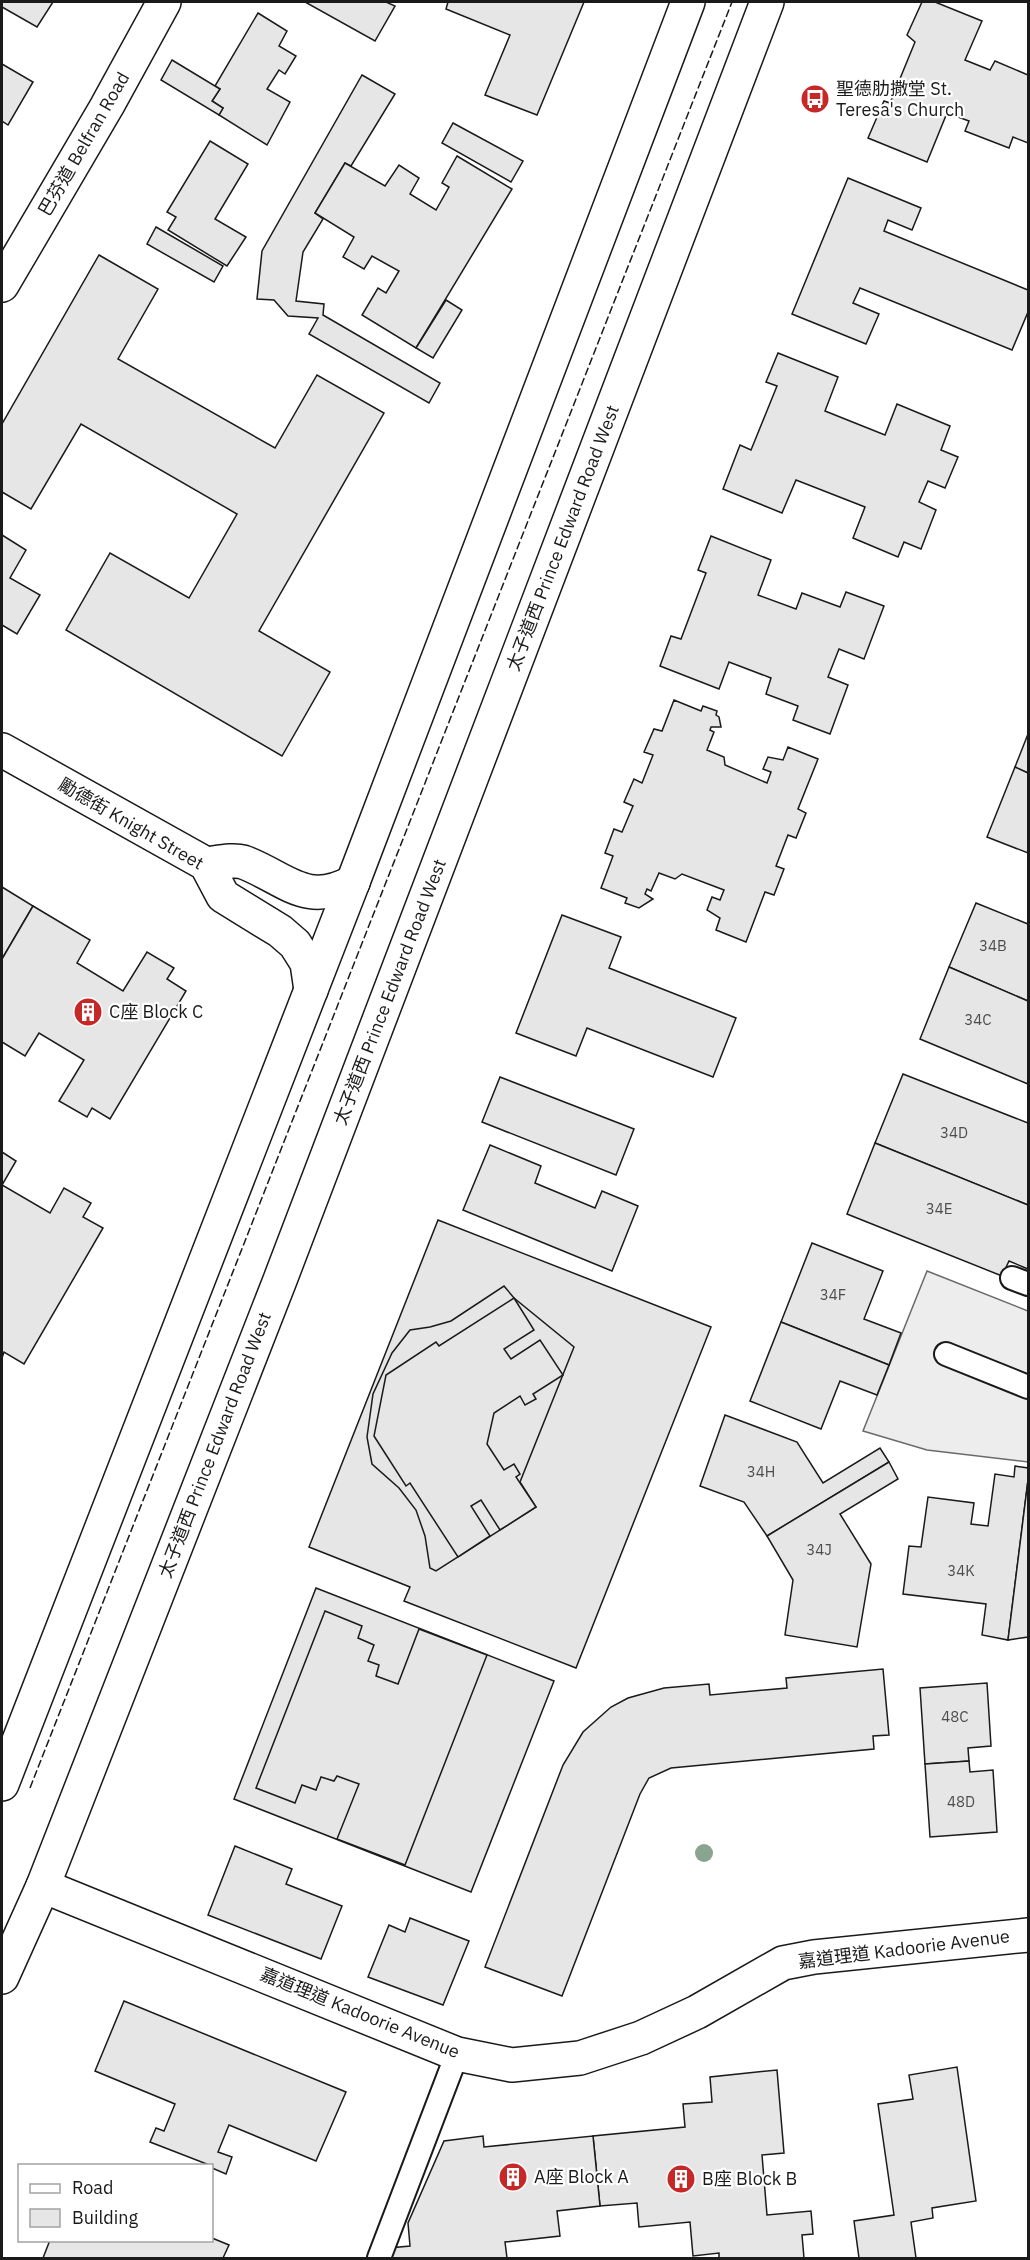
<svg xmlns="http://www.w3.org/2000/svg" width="1030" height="2260" font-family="'IBM Plex Sans','Noto Sans TC',sans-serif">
<rect width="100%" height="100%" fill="#fff"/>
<path fill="#ededed" stroke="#6a6a6a" stroke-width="1.5" d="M927,1271L1028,1311V1462L927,1450L863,1431Z"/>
<g fill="#e6e6e6" stroke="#1a1a1a" stroke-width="1.5">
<path d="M2,2H53L37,27L2,7Z"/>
<path d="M305,2H386L395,6L375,41Z"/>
<path d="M448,2H584L537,115L485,95L510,35L446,9Z"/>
<path d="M922,2H935L982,21L965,60L990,70L995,61L1028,75V143L1013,137L1009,148L965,131L969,121L947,113L927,162L868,138L884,101L890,103L915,42L907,35Z"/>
<path d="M258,13L287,31L279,46L296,56L285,74L279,70L267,89L290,102L267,145L219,115L223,108L212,101L220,89L215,86Z"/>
<path d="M172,60L220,89L212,101L223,108L219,115L161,80Z"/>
<path d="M2,64L33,82L8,125L2,121Z"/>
<path d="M362,75L395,94L351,166L345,163L315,213L323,219L303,252L296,301L324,304L323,315L440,383L429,403L309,334L318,318L288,316L274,300L257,299L262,251Z"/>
<path d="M453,123L523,161L511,182L442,143Z"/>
<path d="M210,141L248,164L215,219L246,237L227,266L168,230L176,217L167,212Z"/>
<path d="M457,156L512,189L416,348L362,315L378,288L386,293L399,271L372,256L364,269L343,257L354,237L315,213L345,163L385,186L399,165L419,178L410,194L436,210L449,187L442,183Z"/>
<path d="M848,178L921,208L912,230L888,220L884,231L1028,290V312L1012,350L860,288L853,303L879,314L866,344L792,314Z"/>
<path d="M156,227L223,266L214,282L147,244Z"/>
<path d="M99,255L158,289L118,359L275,448L317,375L384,413L259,631L330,672L282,756L66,630L110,553L189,598L237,514L81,424L31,509L2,492V424Z"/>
<path d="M446,300L462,310L433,358L416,348Z"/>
<path d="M778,353L838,377L825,411L885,435L897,404L950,426L941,450L958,457L945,488L928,481L919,502L936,510L921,549L904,542L898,557L853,538L865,507L796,480L782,513L723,489L740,445L751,450L777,386L766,382Z"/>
<path d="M2,535L26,550L10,578L40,595L17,634L2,625Z"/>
<path d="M711,536L771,560L758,595L796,609L802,593L840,607L846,592L884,606L864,659L839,649L828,677L848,685L830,734L793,720L798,706L766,694L771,678L729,662L719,689L660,666L671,636L681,639L706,573L698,570Z"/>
<path d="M674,700L701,711L703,706L717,711L716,715L719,717L721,727H711L710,730L714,732L707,750L724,757L725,765L767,783L771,772L763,769L768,757L783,760L788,747L818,759L798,809L806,813L796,838L788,835L776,866L784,869L774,895L765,892L746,942L716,930L720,918L707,910L712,897L720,900L724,890L682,874L675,879L659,873L651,891L647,889L645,894L653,899L639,908L625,903L627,898L601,888L613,856L605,853L614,829L622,832L633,806L624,802L634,779L642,783L653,755L644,752L654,729L662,731Z"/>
<path d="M1028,734V773L1015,767Z"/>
<path d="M1015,767L1028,773V853L987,837Z"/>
<path d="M2,887L33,906L2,959Z"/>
<path d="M976,903L1028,924V1001L949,967Z"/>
<path d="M33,906L90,940L77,963L123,991L147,952L174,968L167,979L186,991L110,1119L92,1108L87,1117L59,1101L84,1060L39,1033L25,1056L2,1042V959Z"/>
<path d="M562,915L621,937L609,968L736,1018L713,1077L587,1028L576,1056L516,1033Z"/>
<path d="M949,967L1028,1001V1084L920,1039Z"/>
<path d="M903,1074L1028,1123V1205L875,1143Z"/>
<path d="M500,1077L634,1129L616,1175L482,1122Z"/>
<path d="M875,1143L1028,1205V1269L1009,1261L1002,1276L847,1214Z"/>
<path d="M490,1145L541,1166L535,1183L595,1208L602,1191L638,1206L612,1271L463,1210Z"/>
<path d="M2,1152L16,1161L2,1185L50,1213L64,1188L91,1203L83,1217L103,1228L24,1364L4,1352L2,1358Z"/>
<path d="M438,1220L711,1327L576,1668L404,1601L410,1587L309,1547Z"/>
<path d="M812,1243L883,1271L864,1319L901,1333L889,1365L781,1322Z"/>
<path d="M504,1286L514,1298L574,1347L520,1482L536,1507L436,1571L430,1568L425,1536L416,1510L399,1488L372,1464L367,1437L373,1394L392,1353L410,1330L430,1327L451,1321Z"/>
<path d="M514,1298L534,1330L504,1349L511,1359L540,1340L563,1375L533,1394L536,1399L525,1405L520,1396L494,1413L487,1444L504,1470L514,1464L520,1474L516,1477L536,1507L500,1530L481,1500L471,1506L490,1536L458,1557L410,1483L406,1486L374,1436L386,1375L436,1342L439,1346Z"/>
<path d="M781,1322L889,1365L877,1395L840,1381L821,1429L750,1401Z"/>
<path d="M725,1415L797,1442L823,1483L880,1448L889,1462L767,1536L744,1502L700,1486Z"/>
<path d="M889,1462L898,1479L840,1514L871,1564L857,1647L785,1635L793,1580L767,1536Z"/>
<path d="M1015,1466L1028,1468V1480L1008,1640L982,1635L986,1604L903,1594L909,1546L921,1547L928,1497L974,1503L971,1524L988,1526L995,1474L1014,1477Z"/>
<path d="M1028,1480V1637L1008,1640Z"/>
<path d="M316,1588L554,1681L471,1892L234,1799Z"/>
<path d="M325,1611L362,1626L358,1638L374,1645L368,1661L379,1665L376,1676L398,1684L419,1629L487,1655L405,1865L337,1839L359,1784L337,1776L334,1781L321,1777L316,1790L302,1785L295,1803L256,1788Z"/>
<path d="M883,1669L889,1735L873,1736L874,1749L671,1768L649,1778L640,1794L562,1996L485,1967L563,1765L583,1732L611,1707L628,1698L664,1688L709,1684L710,1695L787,1688L786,1678Z"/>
<path d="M987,1683L991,1746L968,1748L969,1761L925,1764L920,1688Z"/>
<path d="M969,1761L970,1772L993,1770L997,1832L930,1837L925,1764Z"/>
<path d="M235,1846L292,1869L286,1884L342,1906L321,1959L208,1915Z"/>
<path d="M410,1918L469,1941L443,2005L368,1977L389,1925L405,1932Z"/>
<path d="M124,2001L346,2092L316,2161L229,2125L218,2152L232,2157L226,2174L212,2168V2166L150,2142L156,2128L164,2131L175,2104L95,2071Z"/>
<path d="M957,2067L976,2201L932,2208L933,2218L911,2222L916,2258H859L854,2221L894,2215L878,2104L913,2099L909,2075Z"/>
<path d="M777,2070L784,2153L762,2155L767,2215L811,2211L813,2234L802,2235L804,2258H719V2253L693,2256L690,2222L639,2227L637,2203L600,2206L593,2136L685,2127L683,2104L712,2102L710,2077Z"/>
<path d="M483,2136L484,2147L593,2136L600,2206L557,2211L560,2236L505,2242L507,2258H390L389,2248L410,2246L408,2223L444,2141Z"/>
<path d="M212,2238L229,2245L223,2258H43L50,2240H212Z"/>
</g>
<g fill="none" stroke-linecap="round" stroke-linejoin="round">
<g stroke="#1a1a1a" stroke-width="26">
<g id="lane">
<path d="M1012,1278L1028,1284"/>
<path d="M946,1354L1028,1387"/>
<path d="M379,2258L457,2054"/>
</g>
</g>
<g stroke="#1a1a1a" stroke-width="36">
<g id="street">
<path d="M2,285L107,106L164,2"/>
<path d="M353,882L688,2"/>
<path d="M43,1886L457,2054L512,2065L580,2058L641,2038L697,2012L783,1963L814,1957L1028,1935"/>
</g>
</g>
<g stroke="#1a1a1a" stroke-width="36">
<g id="secondary">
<path d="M2,750L206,864L223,896L280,931L295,944L307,963L311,990"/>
<path d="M206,864C216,863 233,859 243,862C286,878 305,908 353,882"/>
<path d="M2,1784L353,882"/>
</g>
</g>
<g stroke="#1a1a1a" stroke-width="36">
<path id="primary" d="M2,1977L43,1886L280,1280L767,2"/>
</g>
<use href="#lane" stroke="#fff" stroke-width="22"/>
<use href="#street" stroke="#fff" stroke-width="33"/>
<use href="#secondary" stroke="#fff" stroke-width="33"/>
<use href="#primary" stroke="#fff" stroke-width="33"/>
<path stroke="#1a1a1a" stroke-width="1.5" stroke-dasharray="8 3" stroke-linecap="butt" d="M30,1788L732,2"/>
</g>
<circle fill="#8aa48f" cx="704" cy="1853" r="9"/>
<defs>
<g id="bus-disc" transform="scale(1.5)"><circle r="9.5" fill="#c62828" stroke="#fff"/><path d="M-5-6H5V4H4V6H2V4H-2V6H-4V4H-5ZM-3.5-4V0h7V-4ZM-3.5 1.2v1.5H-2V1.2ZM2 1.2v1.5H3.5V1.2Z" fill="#fff"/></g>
<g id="building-disc" transform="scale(1.5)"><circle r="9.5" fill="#c62828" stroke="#fff"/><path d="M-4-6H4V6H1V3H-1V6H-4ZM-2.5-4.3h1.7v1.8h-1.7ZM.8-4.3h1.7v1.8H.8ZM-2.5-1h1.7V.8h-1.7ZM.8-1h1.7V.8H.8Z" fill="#fff"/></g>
</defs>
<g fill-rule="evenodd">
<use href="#bus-disc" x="815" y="99"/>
<use href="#building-disc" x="88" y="1012"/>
<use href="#building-disc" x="513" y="2177"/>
<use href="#building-disc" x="681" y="2179"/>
</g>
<g text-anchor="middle" stroke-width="4.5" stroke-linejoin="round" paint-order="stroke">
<g font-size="15" fill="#4d4d4d">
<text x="993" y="951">34B</text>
<text x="978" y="1025">34C</text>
<text x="954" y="1138">34D</text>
<text x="939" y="1214">34E</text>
<text x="833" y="1300">34F</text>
<text x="761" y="1477">34H</text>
<text x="819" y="1555">34J</text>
<text x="961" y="1576">34K</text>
<text x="955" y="1722">48C</text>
<text x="961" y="1807">48D</text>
</g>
<g font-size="18" fill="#1a1a1a" stroke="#fff" text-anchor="start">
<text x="836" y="95">聖德肋撒堂 St.<tspan x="836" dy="21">Teresa's Church</tspan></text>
<text x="109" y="1018">C座 Block C</text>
<text x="534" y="2183">A座 Block A</text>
<text x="702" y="2185">B座 Block B</text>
</g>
<g font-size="18" fill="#1a1a1a" stroke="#fff">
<text transform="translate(84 144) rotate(-60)" y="6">巴芬道 Belfran Road</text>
<text transform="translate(563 538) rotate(-69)" y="6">太子道西 Prince Edward Road West</text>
<text transform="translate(131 824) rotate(30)" y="6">勵德街 Knight Street</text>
<text transform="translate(390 992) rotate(-69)" y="6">太子道西 Prince Edward Road West</text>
<text transform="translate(215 1445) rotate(-69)" y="6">太子道西 Prince Edward Road West</text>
<text transform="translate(904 1949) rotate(-7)" y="6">嘉道理道 Kadoorie Avenue</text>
<text transform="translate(360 2013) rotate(22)" y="6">嘉道理道 Kadoorie Avenue</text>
</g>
</g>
<rect width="1030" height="2260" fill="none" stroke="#1a1a1a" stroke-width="6"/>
<rect x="18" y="2164" width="195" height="78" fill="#ffffff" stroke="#a3a3a3" stroke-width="1.5"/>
<rect x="30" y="2184" width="30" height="9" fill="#ffffff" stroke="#a3a3a3" stroke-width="1.5"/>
<text x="72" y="2194" font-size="18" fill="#1a1a1a">Road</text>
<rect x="30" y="2209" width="30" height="18" fill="#e6e6e6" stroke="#a3a3a3" stroke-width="1.5"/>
<text x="72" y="2224" font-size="18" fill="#1a1a1a">Building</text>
</svg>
